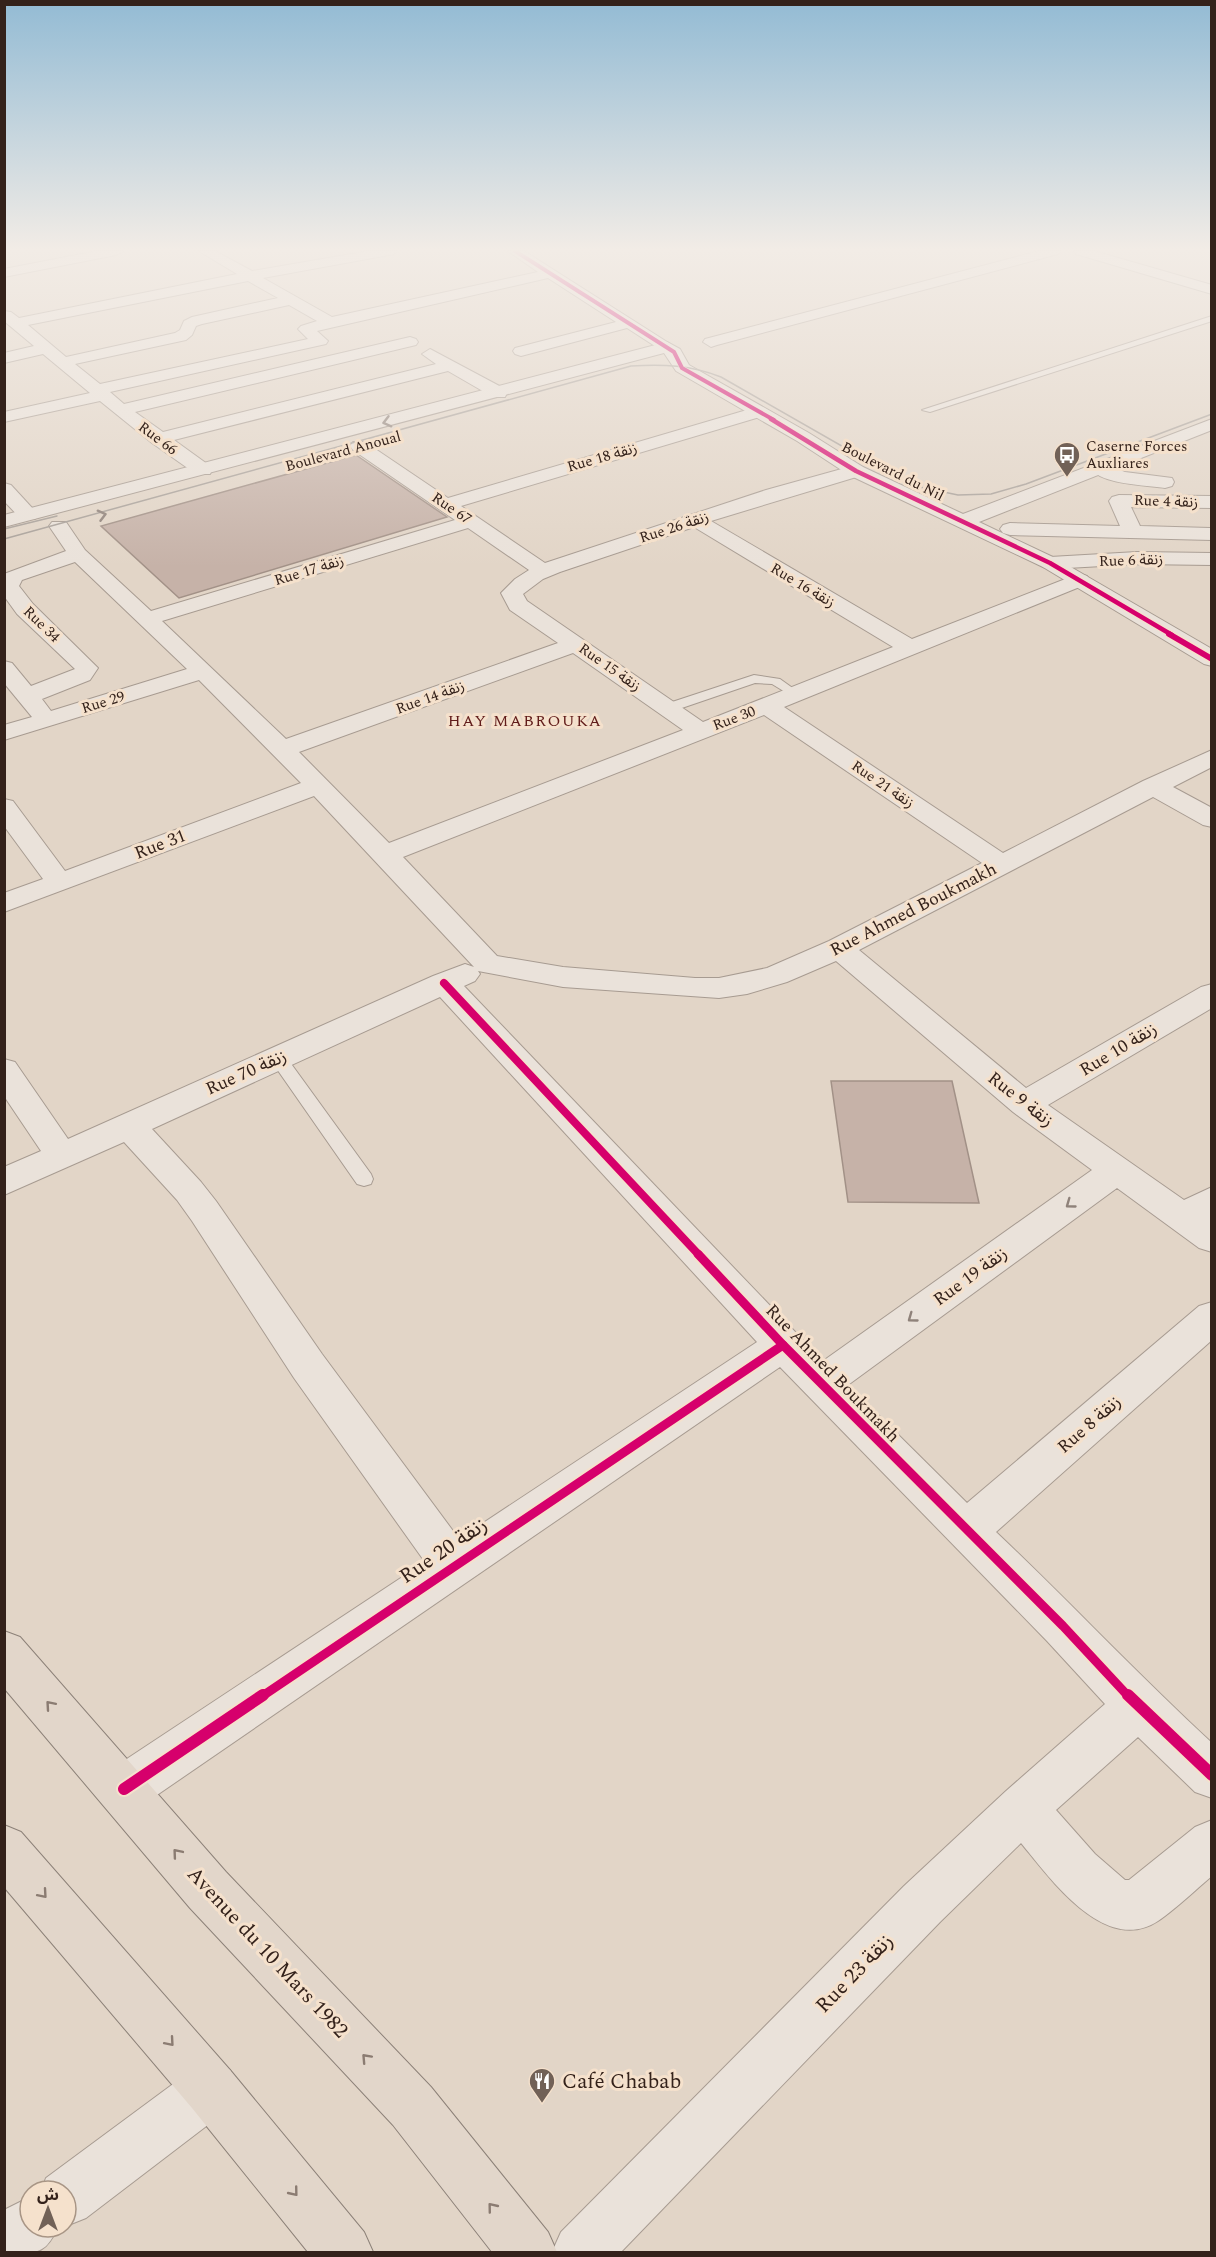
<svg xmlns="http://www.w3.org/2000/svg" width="1216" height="2257" font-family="Spectral,'Noto Sans Arabic',serif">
<rect width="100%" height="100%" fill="#e2d5c7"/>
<g fill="#c6b2a8" stroke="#a29187" stroke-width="1.5">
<path d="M356,455L447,517L179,598L101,526Z"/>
<path d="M831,1081H952L979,1203L848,1202Z"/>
</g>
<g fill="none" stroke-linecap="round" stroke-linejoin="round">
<g stroke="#a79b91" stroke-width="2">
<g id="service">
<path d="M1212,316V321L930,412L922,410Z"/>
<path d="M754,675L780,679L801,694L795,698L772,684L755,683L673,711L668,712L662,708L663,705Z"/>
<path d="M278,1052L284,1054L371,1174L373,1179L371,1184L364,1186L357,1184L272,1062L269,1058L272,1054Z"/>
</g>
</g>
<g stroke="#a79b91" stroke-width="2">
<g id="minor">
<path d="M97,251H123L116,255L4,277V269Z"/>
<path d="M199,251H215L252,271L369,251H396L394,254L389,255L263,278L332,317L538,272L508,251H524L675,347L673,350H661L627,328L521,356L515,354L513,351L515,348L616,322L548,278L317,331L328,341L326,344L110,392L124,404L410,337L416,339L418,342L416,345L135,412L163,432L436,364L422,354L430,349L505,389L507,393L505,397H493L448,371L174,440L210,466L212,470L210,474H196L152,443L100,401L4,422V412L90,393L43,354L4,363V353L34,346L4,321V311L11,312L19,318L237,274ZM248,281L278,298L192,317L184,321L180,330L175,333L66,357L28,325ZM289,305L317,321L301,326L298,329L308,339L100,384L75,364L186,340L192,335L196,326L202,324Z"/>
<path d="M1039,251H1060L1058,254L717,345L711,347L703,342L705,339Z"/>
<path d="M1074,251H1094L1212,285V294L1076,254Z"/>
<path d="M757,407L763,408L766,412L763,416L461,506L545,563L766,490L856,465L863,467L865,471L863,475L711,521L912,639L1073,576L1080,574L1087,576L1090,580L1087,584L784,707L1003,853L1143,781L1212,750V767L1173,787L1212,808V827L1203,825L1153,797L859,950L1026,1088L1201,987L1212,984V1008L1048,1105L1184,1200L1212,1187V1252L1199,1248L1117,1188L848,1385L967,1503L1199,1306L1212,1302V1340L996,1532C1069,1601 1137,1674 1212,1743V1798L1195,1792L1138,1737L1056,1810L1095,1854L1125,1880H1129L1195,1827L1212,1820V1876C1194,1891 1177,1908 1158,1921C1105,1956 1050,1878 1021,1843L940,1922L621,2252H552L561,2232L904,1886L1006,1791L1105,1704L1047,1641L780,1367L141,1806L124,1813L107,1806L100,1789L107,1772L425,1562L294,1378L192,1221L177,1200L124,1142L4,1195V1167L41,1151L4,1096V1059L15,1062L68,1139L433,976L465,964L474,967L314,796L4,912V893L43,879L4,826V799L13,801L65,871L301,783L199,680L4,740V725L32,717L4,683V661L12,663L31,686L75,669L17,614L4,596V574L66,551L49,526L52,522H66L85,550L151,611L455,520L353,450L350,446L353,442H365L448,498ZM694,527L893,647L703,722L527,601L523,594L543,579L560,572ZM468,528L529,570L515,579L501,593L510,610L558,643L286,739L162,621ZM75,562L187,669L51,711L42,699L90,680L98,668L33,604L19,586L22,580ZM573,653L683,730L389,843L299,752ZM764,715L982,863L829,941L767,968L719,978H695L563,967L497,956L403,857ZM836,961L1013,1112L1092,1170L823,1361L464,986L475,981L480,974L478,971L563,987L719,998L747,994L787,982ZM440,997L757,1342L459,1539L322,1354L216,1201L201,1182L152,1129Z"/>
<path d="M1099,462L1125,472L1172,478L1174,482L1172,486L1165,488C1146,485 1102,485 1090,468L1092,464Z"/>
<path d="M4,483L11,485L35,511L38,515L35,519H21L4,501Z"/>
<path d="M1119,495L1212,496V508L1131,507L1140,526L1210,528L1212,540L1010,535L1003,533L1000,529L1003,525L1010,523L1120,526L1109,501L1112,497Z"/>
<path d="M1137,552L1212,553V565L1137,564L1050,569L1043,567L1040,563L1043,559L1050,557Z"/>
<path d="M211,2062L230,2070L238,2089L230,2108L86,2218L66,2226V2191H41L46,2178L192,2070Z"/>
<path d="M30,2197V2227H58C44,2257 37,2252 4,2252V2210Z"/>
</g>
</g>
<g stroke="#a79b91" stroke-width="2">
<path id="tertiary" d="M667,342L680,349L689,365L809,433L863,467L963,514L1212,419V430L979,522L1057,559L1212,649V666L1204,664L1043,567L849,475L797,441L676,371L664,353L4,527V515Z"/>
</g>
<g stroke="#8c8178" stroke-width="2">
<g id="primary">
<path d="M4,1631L20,1637L226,1872L431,2087L548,2232L557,2252H492L393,2125L190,1908L4,1688Z"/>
<path d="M4,1825L21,1832L230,2070L364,2232L373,2252H308L192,2108L4,1887Z"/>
</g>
</g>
<use href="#service" fill="#eae2da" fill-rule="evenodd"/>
<use href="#minor" fill="#eae2da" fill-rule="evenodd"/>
<use href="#tertiary" fill="#eae2da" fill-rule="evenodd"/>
<use href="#primary" fill="#e2d6ca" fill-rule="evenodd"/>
<g stroke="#a9a19a" stroke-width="1.5">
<path d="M4,529L57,516"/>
<path d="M4,539L631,366C663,364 691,365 721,377L910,485L958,495L991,494L1026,484L1212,414"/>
</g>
<g stroke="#f5e1cc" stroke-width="5">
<path id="cycleway-far5" d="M515,251L674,352L682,368L774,420"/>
</g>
<g stroke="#f5e1cc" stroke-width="7">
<path id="cycleway-far4" d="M771,419L856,471L1050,563L1172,635"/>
</g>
<g stroke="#f5e1cc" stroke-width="9">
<path id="cycleway-far3" d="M1169,634L1212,659"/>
</g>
<g stroke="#f5e1cc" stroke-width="11">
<path id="cycleway-far2" d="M444,983L699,1255"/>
</g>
<g stroke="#f5e1cc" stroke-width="13">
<g id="cycleway-far1">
<path d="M698,1254L783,1345L1063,1626L1129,1697"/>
<path d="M261,1697L783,1345"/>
</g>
</g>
<g stroke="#f5e1cc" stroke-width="16">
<g id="cycleway">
<path d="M1128,1695L1212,1775"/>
<path d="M124,1789L263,1695"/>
</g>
</g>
<use href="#cycleway-far5" stroke="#d6006c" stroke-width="4"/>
<use href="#cycleway-far4" stroke="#d6006c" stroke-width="4.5"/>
<use href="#cycleway-far3" stroke="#d6006c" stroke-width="6"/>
<use href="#cycleway-far2" stroke="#d6006c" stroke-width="8"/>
<use href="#cycleway-far1" stroke="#d6006c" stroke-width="9"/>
<use href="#cycleway" stroke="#d6006c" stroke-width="12"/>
</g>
<defs><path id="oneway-chevron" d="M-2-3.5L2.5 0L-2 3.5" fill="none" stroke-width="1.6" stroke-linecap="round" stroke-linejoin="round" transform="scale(1.5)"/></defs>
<g stroke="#8f827a">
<use href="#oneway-chevron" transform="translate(387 422) rotate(165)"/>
<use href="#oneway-chevron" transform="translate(102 515) rotate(-15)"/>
<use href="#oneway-chevron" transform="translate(1070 1204) rotate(144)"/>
<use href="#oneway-chevron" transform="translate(912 1318) rotate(144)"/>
</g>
<g stroke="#8b7c72">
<use href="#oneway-chevron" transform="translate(50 1705) rotate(-131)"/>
<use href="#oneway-chevron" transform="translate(177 1853) rotate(-130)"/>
<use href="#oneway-chevron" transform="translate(43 1894) rotate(49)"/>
<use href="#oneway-chevron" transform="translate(170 2042) rotate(49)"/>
<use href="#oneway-chevron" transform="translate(366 2058) rotate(-133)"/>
<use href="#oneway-chevron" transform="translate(294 2192) rotate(51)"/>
<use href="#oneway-chevron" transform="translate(492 2207) rotate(-129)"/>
</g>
<linearGradient id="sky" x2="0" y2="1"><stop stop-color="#93bbd4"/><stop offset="0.44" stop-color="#f2ece6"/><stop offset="1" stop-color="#f2ece6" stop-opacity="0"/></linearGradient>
<rect width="1216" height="567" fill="url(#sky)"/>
<defs>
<g id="bus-pin" transform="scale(1.35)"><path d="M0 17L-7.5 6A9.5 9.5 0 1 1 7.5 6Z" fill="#716157" stroke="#f5e1cc"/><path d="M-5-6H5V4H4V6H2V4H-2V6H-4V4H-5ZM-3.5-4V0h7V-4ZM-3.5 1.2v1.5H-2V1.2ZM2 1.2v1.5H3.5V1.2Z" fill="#fff"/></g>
<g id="restaurant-pin" transform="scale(1.35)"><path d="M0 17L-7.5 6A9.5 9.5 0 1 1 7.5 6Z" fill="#716157" stroke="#f5e1cc"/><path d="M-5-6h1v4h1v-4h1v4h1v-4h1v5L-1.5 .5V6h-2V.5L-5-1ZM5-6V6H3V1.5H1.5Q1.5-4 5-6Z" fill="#fff"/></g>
</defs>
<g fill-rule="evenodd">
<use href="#bus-pin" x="1067" y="455"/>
<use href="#restaurant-pin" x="542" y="2081"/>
</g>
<g text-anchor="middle" stroke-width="6" stroke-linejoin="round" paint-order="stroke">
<g font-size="15" fill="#34221b" stroke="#f5e1cc">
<text transform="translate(158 438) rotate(37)" y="5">Rue 66</text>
<text transform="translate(343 451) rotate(-15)" y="5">Boulevard Anoual</text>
<text transform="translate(602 457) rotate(-16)" y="5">Rue 18 زنقة</text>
<text transform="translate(893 471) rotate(27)" y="5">Boulevard du Nil</text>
<text transform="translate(1166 501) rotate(2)" y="5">Rue 4 زنقة</text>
<text transform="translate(452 508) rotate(34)" y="5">Rue 67</text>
<text transform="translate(674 527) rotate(-18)" y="5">Rue 26 زنقة</text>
<text transform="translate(1131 560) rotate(-2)" y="5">Rue 6 زنقة</text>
<text transform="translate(309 570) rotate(-17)" y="5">Rue 17 زنقة</text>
<text transform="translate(803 585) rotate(31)" y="5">Rue 16 زنقة</text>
<text transform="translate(42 624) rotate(44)" y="5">Rue 34</text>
<text transform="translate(610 667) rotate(35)" y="5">Rue 15 زنقة</text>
<text transform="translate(430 697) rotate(-20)" y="5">Rue 14 زنقة</text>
<text transform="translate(103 702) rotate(-17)" y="5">Rue 29</text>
<text transform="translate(734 718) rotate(-21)" y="5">Rue 30</text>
<text transform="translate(883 784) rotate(34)" y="5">Rue 21 زنقة</text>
</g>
<g font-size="15" fill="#34221b" stroke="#f5e1cc" text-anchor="start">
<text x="1086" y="451">Caserne Forces<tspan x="1086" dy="17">Auxliares</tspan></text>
</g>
<g font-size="16" letter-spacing="1.5" fill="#611c1a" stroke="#f5e1cc">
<text x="525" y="726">HAY MABROUKA</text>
</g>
<g font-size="18" fill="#34221b" stroke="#f5e1cc">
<text transform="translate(160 844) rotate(-21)" y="6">Rue 31</text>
<text transform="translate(913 909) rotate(-27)" y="6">Rue Ahmed Boukmakh</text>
<text transform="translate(1118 1049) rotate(-31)" y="6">Rue 10 زنقة</text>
<text transform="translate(246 1072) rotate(-24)" y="6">Rue 70 زنقة</text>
<text transform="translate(1021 1099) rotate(38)" y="6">Rue 9 زنقة</text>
<text transform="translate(970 1276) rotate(-36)" y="6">Rue 19 زنقة</text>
<text transform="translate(833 1373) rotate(46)" y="6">Rue Ahmed Boukmakh</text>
<text transform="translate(1089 1424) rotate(-41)" y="6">Rue 8 زنقة</text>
</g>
<g font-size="21" fill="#34221b" stroke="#f5e1cc">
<text transform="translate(443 1550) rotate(-34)" y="7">Rue 20 زنقة</text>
<text transform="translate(268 1952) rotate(47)" y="7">Avenue du 10 Mars 1982</text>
<text transform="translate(854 1973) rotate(-46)" y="7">Rue 23 زنقة</text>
</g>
<g font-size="21" fill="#34221b" stroke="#f5e1cc" text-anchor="start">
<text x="562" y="2088">Café Chabab</text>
</g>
</g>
<rect width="1216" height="2257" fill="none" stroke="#34221b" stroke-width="12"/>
<g transform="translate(48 2209)"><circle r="28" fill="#f5e1cc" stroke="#a89585" stroke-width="1.5"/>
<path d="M0-4.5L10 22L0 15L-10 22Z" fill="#716157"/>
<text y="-9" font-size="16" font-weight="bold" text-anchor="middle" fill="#34221b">ش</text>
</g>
</svg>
